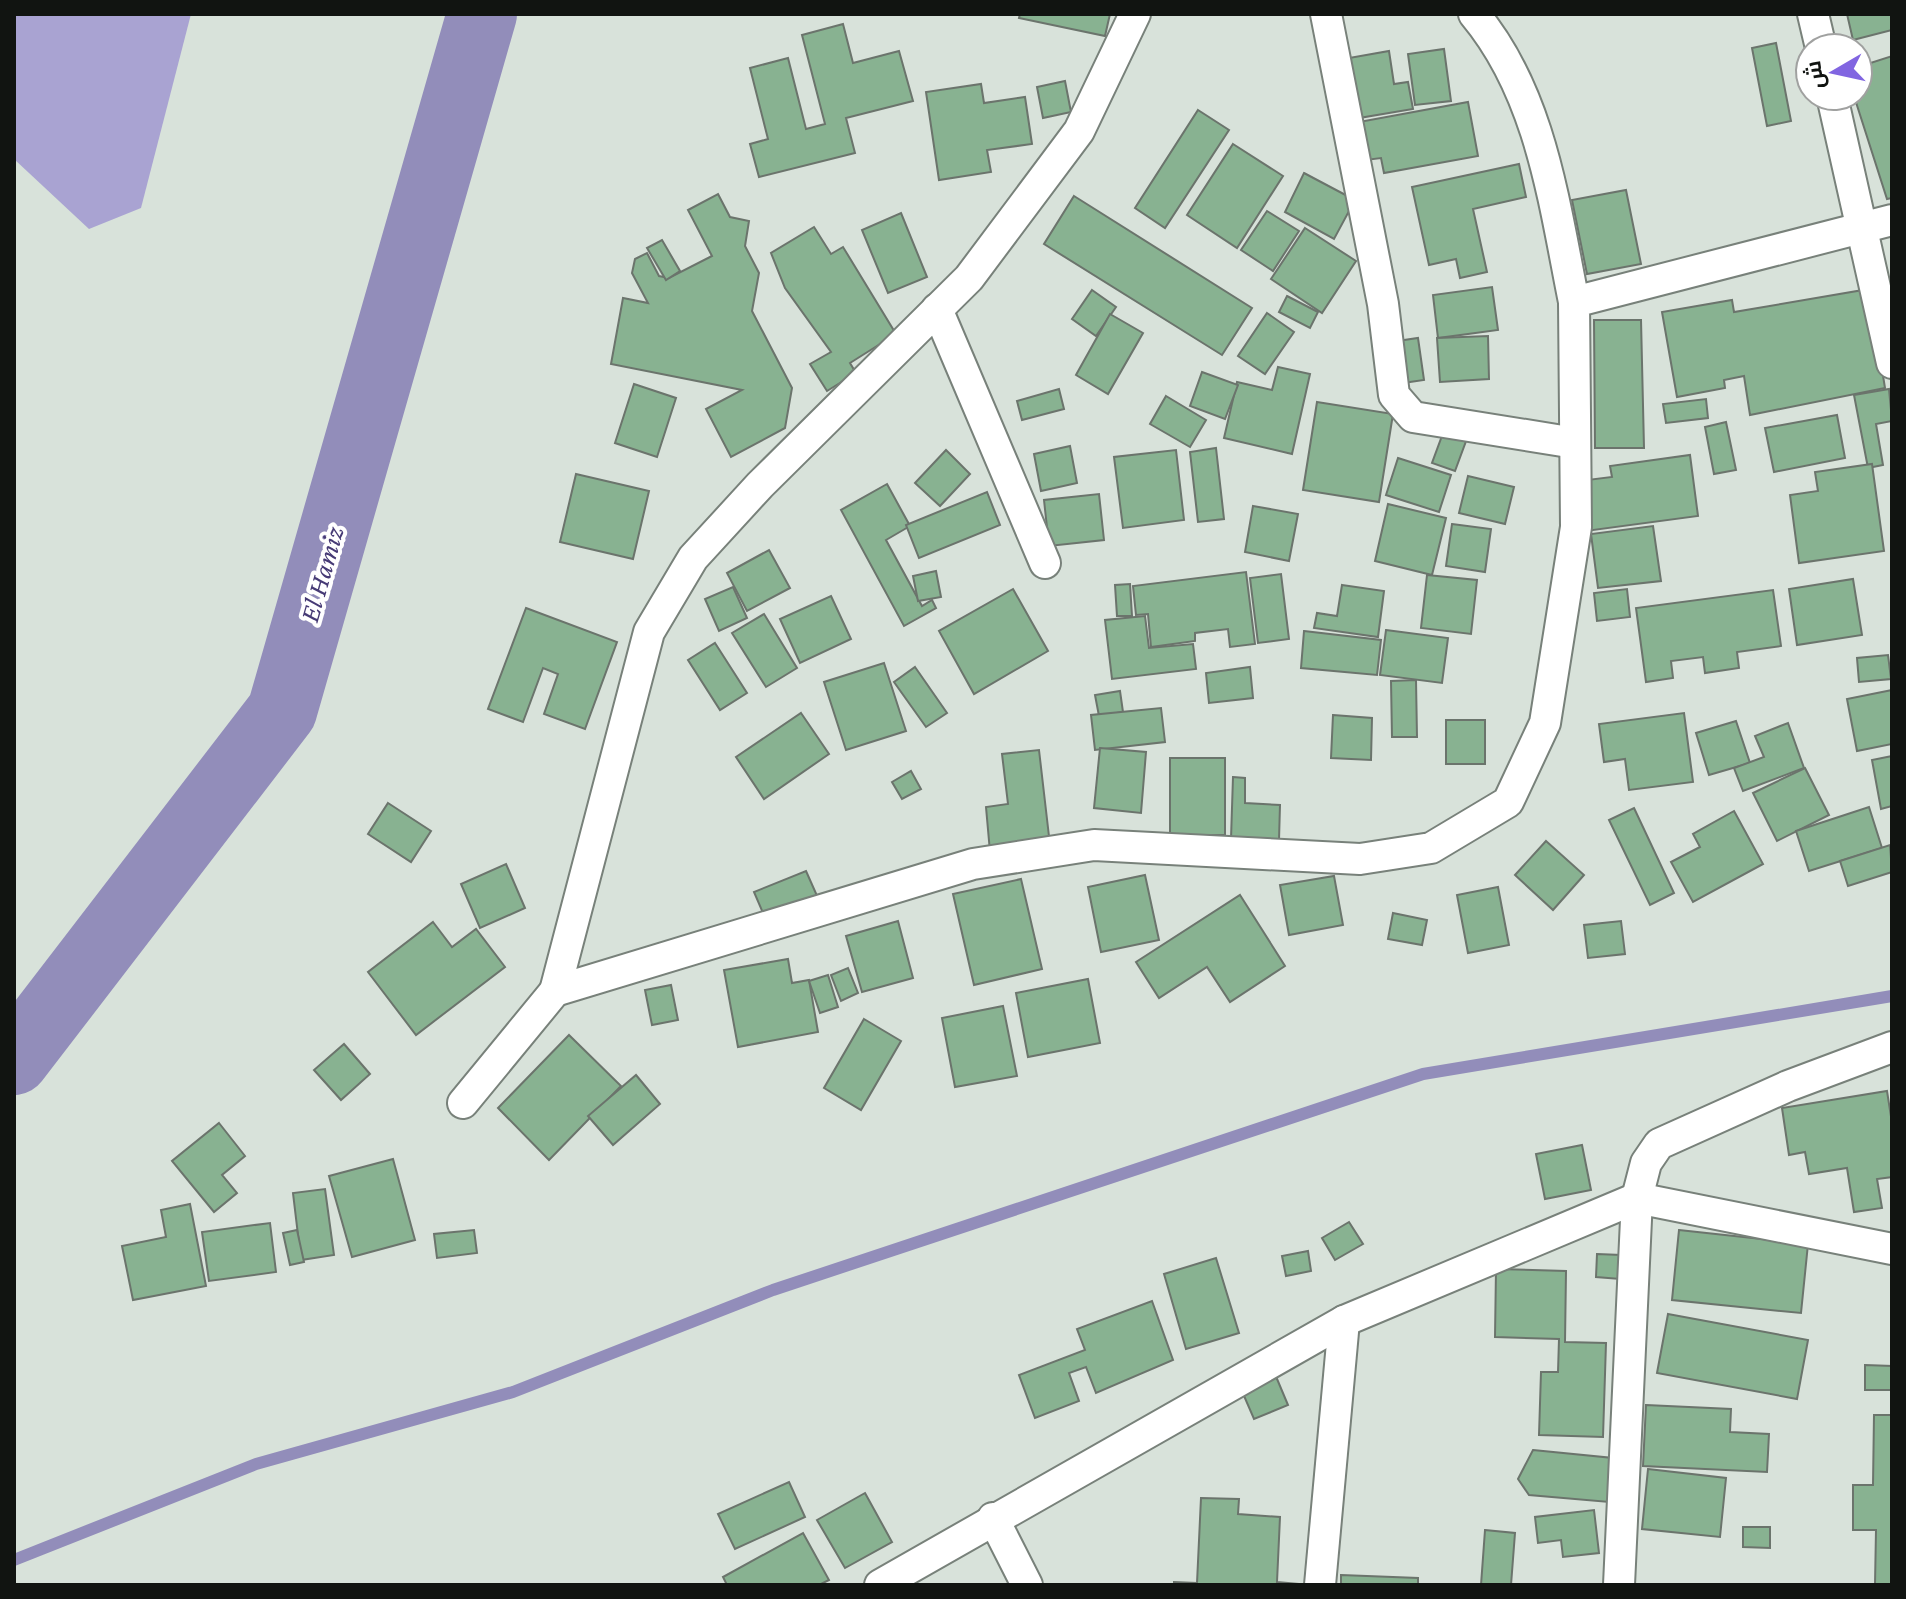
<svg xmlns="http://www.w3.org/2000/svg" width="1906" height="1599" font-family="'Crimson Pro',Cairo,serif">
<rect width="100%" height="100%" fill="#d8e2da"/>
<path fill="#a9a3d2" d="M14,14H191L141,208L89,229L14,159Z"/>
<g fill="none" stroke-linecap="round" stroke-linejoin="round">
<path stroke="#928dba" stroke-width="12" d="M14,1560L256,1464L513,1392L773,1290L1423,1074L1892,996"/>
<path stroke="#928dba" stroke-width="70" d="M14,1060L282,711L482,14"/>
</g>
<g fill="#88b291" stroke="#6b746c" stroke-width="2">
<path d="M1020,14H1110L1105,36L1019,18Z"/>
<path d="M1847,14H1892V30L1853,40Z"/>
<path d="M843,24L853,63L899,51L913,101L846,118L855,153L759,177L750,144L768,139L750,68L788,58L806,129L825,124L802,35Z"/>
<path d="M1776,43L1791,121L1767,126L1752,48Z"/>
<path d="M1444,49L1451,101L1415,105L1408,54Z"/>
<path d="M1389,51L1394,84L1408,82L1413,109L1359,118L1349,58Z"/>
<path d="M1892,56V198L1887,199L1854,96H1858V67Z"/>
<path d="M1065,81L1071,112L1043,118L1037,87Z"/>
<path d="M981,84L984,103L1025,97L1032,144L987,150L991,172L939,180L926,92Z"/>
<path d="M1468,102L1478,156L1384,173L1381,158L1366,160L1359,122Z"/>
<path d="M1198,110L1229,130L1165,228L1135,208Z"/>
<path d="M1233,144L1283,176L1237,248L1187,215Z"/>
<path d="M1519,164L1526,197L1473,209L1487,272L1460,278L1456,259L1429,265L1412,187Z"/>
<path d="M1304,173L1355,200L1334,239L1285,212Z"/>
<path d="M1626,190L1641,264L1587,274L1572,200Z"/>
<path d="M718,194L730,217L749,221L745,246L759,273L752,311L792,388L785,428L731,457L706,409L742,390L611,364L623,298L648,303L632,273L635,259L647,253L659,276L669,278L712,256L688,210Z"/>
<path d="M1074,196L1252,308L1222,355L1044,244Z"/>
<path d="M1267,211L1299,231L1273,271L1241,250Z"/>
<path d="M901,213L927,277L888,293L862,230Z"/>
<path d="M814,227L831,254L843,247L896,334L850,363L856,373L827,391L810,364L831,352L785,288L771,253Z"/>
<path d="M1305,228L1356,261L1322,313L1271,279Z"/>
<path d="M662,240L680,271L666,280L647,248Z"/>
<path d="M1492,287L1498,330L1438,338L1433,295Z"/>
<path d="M1869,289L1885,388L1750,415L1744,376L1724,380L1725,388L1677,397L1662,312L1732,300L1734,312Z"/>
<path d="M1092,290L1116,307L1096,336L1072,319Z"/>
<path d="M1287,296L1318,312L1310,328L1279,312Z"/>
<path d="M1267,313L1294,332L1265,374L1238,356Z"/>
<path d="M1110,314L1143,333L1108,394L1076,375Z"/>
<path d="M1594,320H1641L1644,448H1595Z"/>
<path d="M1488,336L1489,379L1440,382L1437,338Z"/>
<path d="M1418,338L1424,380L1396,384L1390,342Z"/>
<path d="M1278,367L1310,374L1292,454L1224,438L1237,382L1272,390Z"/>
<path d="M1202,372L1238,385L1225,419L1190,406Z"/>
<path d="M634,384L676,398L657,457L615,443Z"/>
<path d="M1059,389L1064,409L1022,420L1017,401Z"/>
<path d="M1889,389L1892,421L1876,424L1883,465L1868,468L1854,395Z"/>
<path d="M1166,396L1206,420L1190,447L1150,424Z"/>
<path d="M1706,399L1708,418L1666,423L1663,404Z"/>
<path d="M1317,402L1393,414L1379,502L1303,490Z"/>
<path d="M1837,415L1845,458L1774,472L1765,428Z"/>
<path d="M1726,422L1736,470L1714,474L1705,427Z"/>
<path d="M1446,425L1469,433L1455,471L1432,463Z"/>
<path d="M1070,446L1077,483L1041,491L1034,454Z"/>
<path d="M1216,448L1224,519L1198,522L1190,452Z"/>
<path d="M946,450L970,474L940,506L915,483Z"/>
<path d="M1176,450L1184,520L1123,528L1114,457Z"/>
<path d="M1690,455L1698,516L1586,531L1579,481L1612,477L1610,466Z"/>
<path d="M1398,458L1451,475L1439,512L1386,495Z"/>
<path d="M1872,464L1884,551L1799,563L1790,495L1818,491L1815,472Z"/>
<path d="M576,474L649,491L633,559L560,542Z"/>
<path d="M1468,476L1514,487L1505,524L1459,513Z"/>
<path d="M887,484L910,526L886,540L922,606L932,600L936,608L904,626L841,510Z"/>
<path d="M987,492L1000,525L919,558L906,525Z"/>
<path d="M1099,494L1104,540L1049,546L1044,500Z"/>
<path d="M1388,504L1446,518L1432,575L1375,561Z"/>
<path d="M1253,506L1298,514L1289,561L1245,552Z"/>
<path d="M1452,524L1491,529L1485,572L1446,566Z"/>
<path d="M1653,526L1661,581L1598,588L1591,534Z"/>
<path d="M769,550L790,588L747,611L727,573Z"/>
<path d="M936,571L941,597L918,601L913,576Z"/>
<path d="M1246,572L1255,644L1230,647L1228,629L1195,633V641L1151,647L1148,614L1136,615L1133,586Z"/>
<path d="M1281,574L1289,639L1258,643L1250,578Z"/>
<path d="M1427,575L1477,580L1471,634L1421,628Z"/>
<path d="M1853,579L1862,635L1797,645L1789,589Z"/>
<path d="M1130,584L1132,616H1117L1115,585Z"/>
<path d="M1342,585L1384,591L1378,637L1314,628L1317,613L1337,616Z"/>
<path d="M733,587L747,618L719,631L705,599Z"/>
<path d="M1013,589L1048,651L974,694L939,631Z"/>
<path d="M1627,589L1630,617L1597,621L1594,593Z"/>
<path d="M1773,590L1781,646L1737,652L1739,668L1705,673L1703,657L1671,661L1673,678L1646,682L1636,608Z"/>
<path d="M831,596L851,639L800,663L780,619Z"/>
<path d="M526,608L617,642L585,729L544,714L558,674L543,668L523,722L488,709Z"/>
<path d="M764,614L797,668L766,687L732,633Z"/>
<path d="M1145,616L1149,648L1193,644L1196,669L1112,679L1105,620Z"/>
<path d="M1386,630L1448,638L1442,683L1380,675Z"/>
<path d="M1304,631L1381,640L1377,675L1301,668Z"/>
<path d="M715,643L747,693L720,710L688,660Z"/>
<path d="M1888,655L1891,679L1859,682L1857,658Z"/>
<path d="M884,663L906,731L846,750L824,682Z"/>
<path d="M915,667L947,713L926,727L894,682Z"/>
<path d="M1250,667L1253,698L1209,703L1206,673Z"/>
<path d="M1416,680L1417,737H1392L1391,681Z"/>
<path d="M1892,690V744L1857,751L1847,699Z"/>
<path d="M1120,691L1123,712L1099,716L1095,695Z"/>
<path d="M1161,708L1165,742L1095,750L1091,715Z"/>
<path d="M801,713L829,754L764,799L736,757Z"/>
<path d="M1684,713L1693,782L1629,790L1625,759L1604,762L1599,724Z"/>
<path d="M1333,715L1372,718L1371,760L1331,758Z"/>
<rect x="1446" y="720" width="39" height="44"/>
<path d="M1736,721L1750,763L1709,775L1696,733Z"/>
<path d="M1788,723L1804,768L1743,791L1734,768L1764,757L1755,736Z"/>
<path d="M1100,748L1146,752L1141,813L1094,808Z"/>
<path d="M1039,750L1050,845L990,852L986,807L1008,804L1002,754Z"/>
<path d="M1892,756V806L1881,809L1872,760Z"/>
<rect x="1170" y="758" width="55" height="77"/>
<path d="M1805,768L1829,815L1777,841L1753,793Z"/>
<path d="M911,771L921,789L902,799L892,782Z"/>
<path d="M1233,777L1245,778V803L1280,805L1279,840L1231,839Z"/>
<path d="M388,803L431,831L411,862L368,834Z"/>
<path d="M1869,807L1882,848L1809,871L1796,831Z"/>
<path d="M1634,808L1674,893L1650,905L1609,820Z"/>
<path d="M1734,811L1763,864L1693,902L1671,862L1700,847L1693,834Z"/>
<path d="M1546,841L1584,875L1553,910L1515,875Z"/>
<path d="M1890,845L1892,872L1848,886L1840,861Z"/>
<path d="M506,864L525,908L480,928L461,884Z"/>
<path d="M806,871L818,898L766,920L754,892Z"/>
<path d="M1145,875L1159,940L1101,952L1088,887Z"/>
<path d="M1334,876L1343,925L1289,935L1280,885Z"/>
<path d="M1021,879L1042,969L974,985L953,894Z"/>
<path d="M1498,887L1509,945L1468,953L1457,895Z"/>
<path d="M1240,895L1285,966L1230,1002L1207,967L1159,998L1136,962Z"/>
<path d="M1393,913L1427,920L1422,945L1388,939Z"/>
<path d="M898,921L913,978L862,992L846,936Z"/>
<path d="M1621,921L1625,954L1588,958L1584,925Z"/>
<path d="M433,922L452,947L476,929L505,967L416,1035L368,972Z"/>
<path d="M788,959L792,983L809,980L818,1032L738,1047L724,970Z"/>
<path d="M848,968L858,993L841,1001L831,975Z"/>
<path d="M828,975L838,1007L820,1013L809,981Z"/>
<path d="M1088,979L1100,1043L1028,1057L1016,993Z"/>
<path d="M671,985L678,1020L652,1025L645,990Z"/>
<path d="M1003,1006L1017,1076L955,1087L942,1018Z"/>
<path d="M864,1019L901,1041L861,1110L824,1088Z"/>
<path d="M569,1035L621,1086L549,1160L498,1108Z"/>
<path d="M344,1044L370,1074L341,1100L314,1070Z"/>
<path d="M636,1075L660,1104L613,1145L588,1116Z"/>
<path d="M1887,1091L1892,1123V1177L1877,1179L1882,1208L1854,1212L1847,1168L1809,1174L1805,1152L1789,1155L1782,1108Z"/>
<path d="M219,1123L245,1156L222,1175L237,1193L214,1212L172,1161Z"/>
<path d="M1582,1145L1591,1190L1545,1199L1536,1154Z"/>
<path d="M393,1159L415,1240L352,1257L329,1176Z"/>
<path d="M325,1189L334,1255L301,1260L293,1193Z"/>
<path d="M190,1204L206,1286L133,1300L122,1246L166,1237L161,1210Z"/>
<path d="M1349,1222L1363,1244L1335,1260L1322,1238Z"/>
<path d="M270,1223L276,1272L209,1281L202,1232Z"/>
<path d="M297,1230L304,1262L290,1265L283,1233Z"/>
<path d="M474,1230L477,1253L437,1258L434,1234Z"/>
<path d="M1679,1230L1808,1244L1801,1313L1672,1300Z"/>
<path d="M1308,1251L1311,1271L1286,1276L1282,1256Z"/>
<path d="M1597,1254L1621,1255L1620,1279L1596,1277Z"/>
<path d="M1216,1258L1239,1333L1186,1349L1164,1274Z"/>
<path d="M1496,1269L1566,1271L1565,1342L1606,1343L1603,1437L1539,1435L1541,1372H1558L1559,1339L1495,1337Z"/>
<path d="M1152,1301L1173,1360L1096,1393L1086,1367L1069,1373L1079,1401L1035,1418L1019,1375L1085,1350L1077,1329Z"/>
<path d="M1668,1314L1808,1340L1797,1399L1657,1373Z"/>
<path d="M1865,1365L1892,1366V1390H1865Z"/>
<path d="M1272,1367L1288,1405L1254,1419L1238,1382Z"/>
<path d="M1646,1405L1731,1409L1730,1432L1769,1434L1767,1472L1643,1466Z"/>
<path d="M1874,1415H1892V1585H1875L1876,1530H1853V1485H1873Z"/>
<path d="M1533,1450L1613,1458L1609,1502L1529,1495L1518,1479Z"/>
<path d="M1648,1469L1726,1478L1720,1537L1642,1529Z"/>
<path d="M789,1482L805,1517L735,1549L718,1514Z"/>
<path d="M865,1493L892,1542L845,1568L817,1520Z"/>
<path d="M1201,1498L1239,1499L1238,1514L1280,1517L1277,1582L1310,1585H1174V1582L1197,1583Z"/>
<path d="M1594,1510L1599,1553L1563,1557L1561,1540L1538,1543L1535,1517Z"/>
<path d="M1743,1527H1770V1548L1743,1547Z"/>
<path d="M1485,1530L1515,1533L1511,1585H1481Z"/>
<path d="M803,1533L829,1580L819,1585H727L723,1577Z"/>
<path d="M1341,1575L1418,1578V1585H1341Z"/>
</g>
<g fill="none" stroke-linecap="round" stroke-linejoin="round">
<g stroke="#78817a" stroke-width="34">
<g id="minor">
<path d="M1135,14L1079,131L969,278L760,485L693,558L649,632L555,991L973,864L1094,845L1360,859L1431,848L1508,802L1545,723L1576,527L1574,302L1892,220"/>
<path d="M1326,14L1383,304L1394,395L1413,417L1575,443"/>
<path d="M1474,14C1541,94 1554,203 1574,302"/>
<path d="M1813,14L1821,48"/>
<path d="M1832,96L1892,363"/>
<path d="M937,309L1045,563"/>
<path d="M463,1103L555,991"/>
<path d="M993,1518L1027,1585"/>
<path d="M880,1585L1344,1321L1637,1198L1892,1249"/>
<path d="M1320,1585L1344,1321"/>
<path d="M1619,1585L1637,1198L1646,1163L1659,1144L1788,1086L1892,1047"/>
</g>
</g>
<use href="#minor" stroke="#fff" stroke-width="30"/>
</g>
<g text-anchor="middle" stroke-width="8" stroke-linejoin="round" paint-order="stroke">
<g font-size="28" font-style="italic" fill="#463a75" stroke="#fff">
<text transform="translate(321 574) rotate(-74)" y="10">El Hamiz</text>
</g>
</g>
<rect width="1906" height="1599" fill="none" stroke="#111411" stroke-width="32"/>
<g transform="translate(1834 72) rotate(261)"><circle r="38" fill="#ffffff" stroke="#a0a1a0" stroke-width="2"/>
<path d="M0-6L14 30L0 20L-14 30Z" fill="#8165e1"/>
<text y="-12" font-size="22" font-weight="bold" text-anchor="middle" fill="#111411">ش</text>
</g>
</svg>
